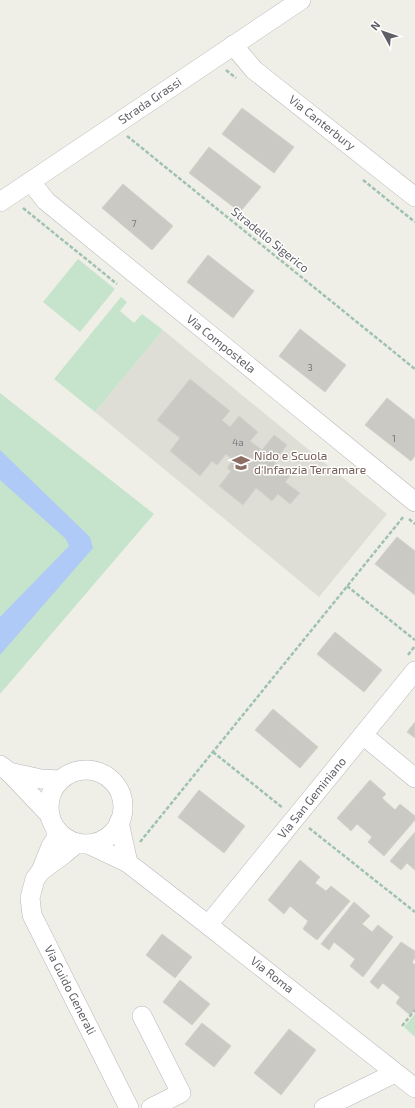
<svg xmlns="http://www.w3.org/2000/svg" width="415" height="1108" font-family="'Exo 2',sans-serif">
<rect width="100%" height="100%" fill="#efefe7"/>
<path fill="#dfded6" d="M163,330L387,514L319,597L95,412Z"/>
<g fill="#c6e4cc">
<path d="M78,259L115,289L80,332L43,302Z"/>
<path d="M121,297L127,302L120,311L134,323L142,314L163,330L95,412L54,379Z"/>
<path d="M0,393L154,514L0,694Z"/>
<path d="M415,1014V1037L404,1027Z"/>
</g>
<path fill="#afcaf7" d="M0,450L90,537L93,548L0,655V617L69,546L66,539L0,480Z"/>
<g fill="#cbc9c4" stroke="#d3d2c6">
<path d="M242,108L294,147L274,173L222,134Z"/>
<path d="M209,147L261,187L240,212L189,173Z"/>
<path d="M123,184L173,226L152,250L102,208Z"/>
<path d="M208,255L254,291L233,318L187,282Z"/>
<path d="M300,329L346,365L325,392L279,356Z"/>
<path d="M190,379L230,411L222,420L230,427L239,416L258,432L250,441L262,450L274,435L287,445L274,462L291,475L285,482L300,493L290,504L278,494L272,501L256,488L243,505L219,486L231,471L227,468L233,460L226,454L217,465L212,461L200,476L170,451L180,438L157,420Z"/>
<path d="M387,398L415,420V456L411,461L365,425Z"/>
<path d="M397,537L415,551V595L375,564Z"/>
<path d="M335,632L382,670L364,692L317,654Z"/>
<path d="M273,709L318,747L300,768L255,730Z"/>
<path d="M415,722V738L407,732Z"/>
<path d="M370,780L386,794L382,798L395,810L400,804L415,816V820L384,856L368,842L372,837L357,824L351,831L337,818Z"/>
<path d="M199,790L245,826L224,853L178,817Z"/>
<path d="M415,832V870L407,863L401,870L390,861Z"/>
<path d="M300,860L320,877L315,883L326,891L331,886L350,901L317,940L303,929L308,921L290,906L284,914L268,900Z"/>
<path d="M354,902L370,916L362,924L372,932L378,925L393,937L363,977L350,966L355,959L334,942L329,950L321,944Z"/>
<path d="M162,934L192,957L175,978L146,955Z"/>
<path d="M401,942L415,951V958L412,962L415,965V1009L410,1015L396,1003L400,997L383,983L378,989L370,982Z"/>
<path d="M180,980L210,1004L192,1025L163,1002Z"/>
<path d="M202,1023L231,1046L214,1067L185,1044Z"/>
<path d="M289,1029L316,1050L281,1095L254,1073Z"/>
</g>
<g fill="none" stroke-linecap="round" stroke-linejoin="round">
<g stroke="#b7b8bc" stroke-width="20">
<g id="street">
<path d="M233,45L254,70L415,197"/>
<path d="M31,182L46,201L415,502"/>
<path d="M0,202L301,0"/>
<path d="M363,735L415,778"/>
<path d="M0,765L9,772L49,814"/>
<circle cx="86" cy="807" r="37"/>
<path d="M9,772L41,779L60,780"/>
<path d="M119,822L128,863"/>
<path d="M56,829V839L51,846L41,871L35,879L30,898L32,915L129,1108"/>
<path d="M88,844L128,863L208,925L415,1088"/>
<path d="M41,871L64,854L77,843"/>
<path d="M208,925L415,671"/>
<path d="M142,1016L181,1093L151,1108"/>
<path d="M324,1108L395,1073"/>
</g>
</g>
<g stroke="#9fc2b0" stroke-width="2.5" stroke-dasharray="4 2" stroke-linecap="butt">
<path d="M226,70L236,78"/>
<path d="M127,136L415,369"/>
<path d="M363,180L415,222"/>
<path d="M23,208L117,284"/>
<path d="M409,519L415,524"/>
<path d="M347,586L415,640"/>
<path d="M408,655L415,646"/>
<path d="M213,752L283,808"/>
<path d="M309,828L415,912"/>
<path d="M140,842L404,516"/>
<path d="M402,1026L415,1010"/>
</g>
<use href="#street" stroke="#fff" stroke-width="19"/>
</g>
<defs>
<g id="school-bare" transform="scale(1.38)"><path d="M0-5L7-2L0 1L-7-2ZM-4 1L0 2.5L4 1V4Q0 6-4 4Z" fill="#8d6e63" stroke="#fff" stroke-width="2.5" paint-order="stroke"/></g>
</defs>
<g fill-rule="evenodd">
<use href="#school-bare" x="241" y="463"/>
</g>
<g text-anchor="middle" stroke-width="3" stroke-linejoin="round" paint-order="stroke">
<g font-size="10" fill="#7a7a7e">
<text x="134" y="227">7</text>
<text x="310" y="371">3</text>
<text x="394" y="442">1</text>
<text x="238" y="446">4a</text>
</g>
<g font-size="12" fill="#5f6066" stroke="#fff">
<text transform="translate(150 101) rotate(-34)" y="4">Strada Grassi</text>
<text transform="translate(322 123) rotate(38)" y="4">Via Canterbury</text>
<text transform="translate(270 240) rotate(39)" y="4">Stradello Sigerico</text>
<text transform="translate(221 344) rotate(39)" y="4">Via Compostela</text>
<text transform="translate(312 798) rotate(-51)" y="4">Via San Geminiano</text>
<text transform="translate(272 975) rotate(38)" y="4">Via Roma</text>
<text transform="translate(70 990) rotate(63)" y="4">Via Guido Generali</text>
</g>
<g font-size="12" fill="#785e54" stroke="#fff" text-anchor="start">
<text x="254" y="460">Nido e Scuola<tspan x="254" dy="14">d'Infanzia Terramare</tspan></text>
</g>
</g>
<g transform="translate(383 32) rotate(310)" stroke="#ffffff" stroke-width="3" paint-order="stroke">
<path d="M0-3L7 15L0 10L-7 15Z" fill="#5f6066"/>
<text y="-6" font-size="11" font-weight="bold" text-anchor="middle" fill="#5f6066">N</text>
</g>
</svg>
